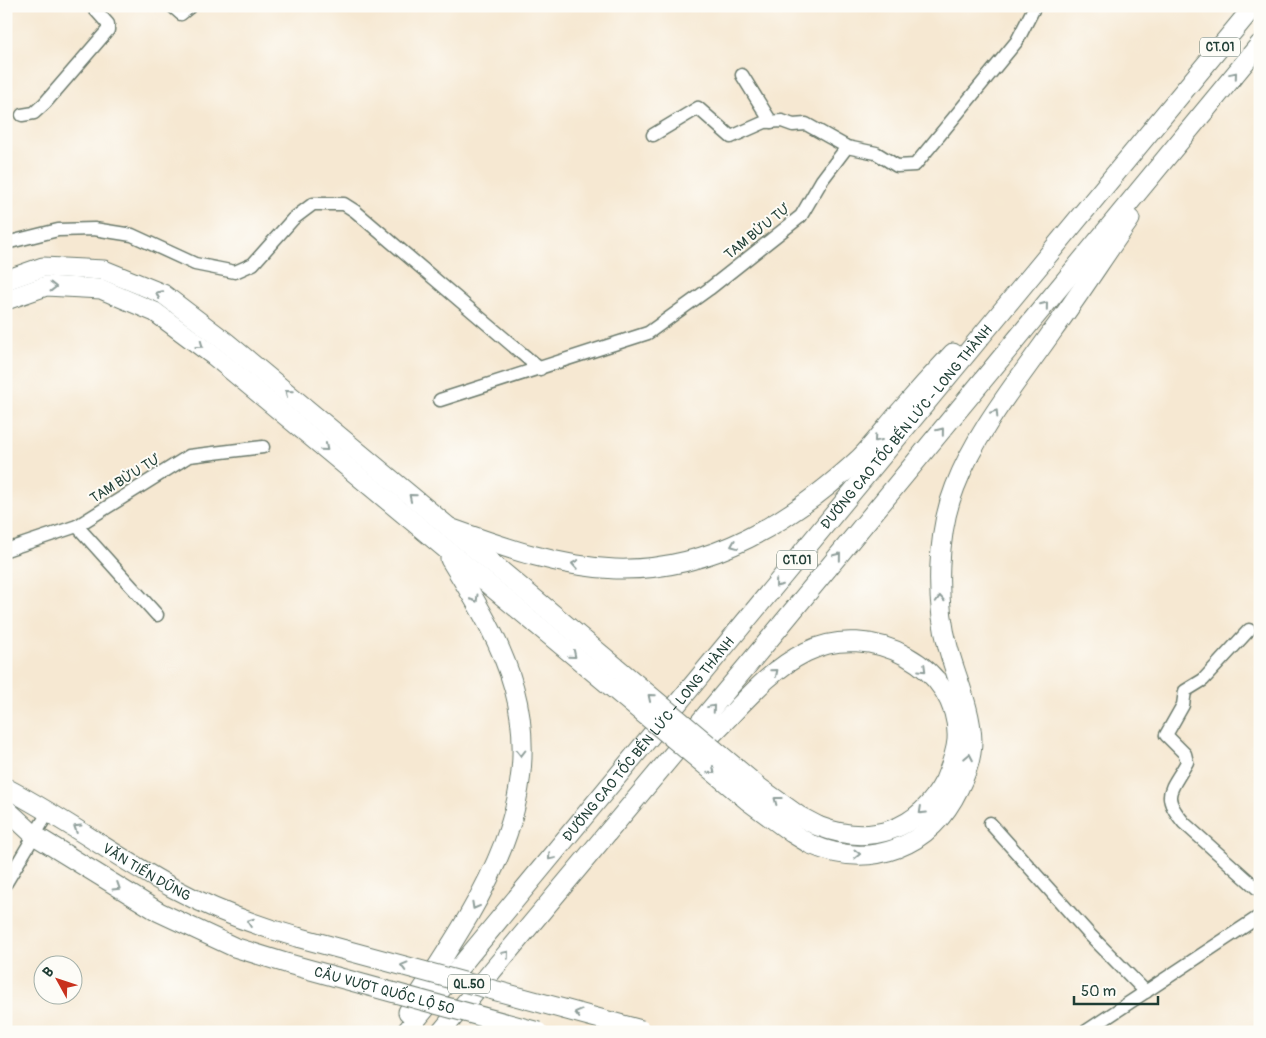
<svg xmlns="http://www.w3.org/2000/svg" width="1266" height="1038" font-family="Pangolin,sans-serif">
<rect width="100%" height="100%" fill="#fdfcf7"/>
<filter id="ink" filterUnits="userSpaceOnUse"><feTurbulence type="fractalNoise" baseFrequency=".02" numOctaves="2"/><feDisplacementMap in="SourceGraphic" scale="10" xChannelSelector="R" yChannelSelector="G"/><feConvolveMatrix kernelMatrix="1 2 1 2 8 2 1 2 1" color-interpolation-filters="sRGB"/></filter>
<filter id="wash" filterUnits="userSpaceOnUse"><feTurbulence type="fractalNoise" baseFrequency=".0096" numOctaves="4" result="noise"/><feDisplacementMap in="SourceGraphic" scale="20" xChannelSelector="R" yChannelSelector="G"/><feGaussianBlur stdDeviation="1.12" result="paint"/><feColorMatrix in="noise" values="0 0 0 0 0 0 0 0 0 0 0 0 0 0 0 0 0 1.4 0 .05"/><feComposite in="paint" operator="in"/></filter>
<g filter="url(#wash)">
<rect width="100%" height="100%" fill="#f6e8d2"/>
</g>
<g filter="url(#ink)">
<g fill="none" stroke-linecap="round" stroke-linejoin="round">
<g stroke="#6a796b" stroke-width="15">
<g id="minor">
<path d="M172,6L181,14L191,6"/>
<path d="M742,75L771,122"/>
<path d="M22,115L34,113L45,103L108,30V24L92,6"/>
<path d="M653,135L698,108L731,137L765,122L782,121L793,125L806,124L847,147"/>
<path d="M6,243L58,230L94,229L132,235L195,264L235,272L253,264L293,219L313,204H344L355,211L540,369"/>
<path d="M440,400L648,333L709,289L801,216L822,180L847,147L876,153L897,166L915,165L1017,41L1035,6"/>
<path d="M77,526L157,615"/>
<path d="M6,550L77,526L189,456L263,447"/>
<path d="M1249,630L1203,680L1185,691L1183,705L1166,735L1185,754L1187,762C1172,790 1159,794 1184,823L1260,891"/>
<path d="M990,823L1090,935L1146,992"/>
<path d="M6,883L49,811"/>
<path d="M1085,1032L1260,916"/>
</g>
</g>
<g stroke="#6a796b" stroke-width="21">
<g id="highway">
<path d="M6,280L43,267L104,270L163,294L226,342L547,609"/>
<path d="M6,300L46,286L101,289L155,312L214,356L536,624"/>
<path d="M450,528C503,547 558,567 615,569C711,572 792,521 860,458C873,445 885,429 897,415C915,394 934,373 953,353"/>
<path d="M693,752C732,719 760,675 806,652C869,620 961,666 957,740C956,753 950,768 945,780C919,831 870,846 818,826"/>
<path id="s1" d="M6,788C64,818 116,857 173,888C212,909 254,925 297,937"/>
<path d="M6,809L34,835L159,912L234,947L289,964"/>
<path d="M810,844C871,871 931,847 959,788C966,774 972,756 972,741C971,708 956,678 948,647C935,600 937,532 955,487C977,430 1017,382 1052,332C1079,295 1104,256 1130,219"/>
<path d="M408,1012C471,913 548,812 514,688C501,641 475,600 450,559"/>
<path id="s2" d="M406,1032L1254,6"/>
<path d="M441,1032L777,630L1260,44"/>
</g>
</g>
<use href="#minor" stroke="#fff" stroke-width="12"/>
<use href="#highway" stroke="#fff" stroke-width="19"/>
<g stroke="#6a796b" stroke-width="21" stroke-linecap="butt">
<g id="highway-bridge">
<path d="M547,609L760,788L799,816L818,826"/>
<path d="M536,624L747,800L792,833L810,844"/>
<path d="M297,937L641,1030"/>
<path id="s3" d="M289,964L538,1032"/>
</g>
</g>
<use href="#highway-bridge" stroke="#fff" stroke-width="19"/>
</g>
<defs><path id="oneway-chevron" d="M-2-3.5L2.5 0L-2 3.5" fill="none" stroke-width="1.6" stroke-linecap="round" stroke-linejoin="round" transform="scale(1.25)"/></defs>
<g stroke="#8f9e9a">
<use href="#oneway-chevron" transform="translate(1234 75) rotate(-50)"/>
<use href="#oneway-chevron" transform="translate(53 287)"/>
<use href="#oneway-chevron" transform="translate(159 294) rotate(-153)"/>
<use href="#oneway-chevron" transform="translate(1045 305) rotate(-51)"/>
<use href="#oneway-chevron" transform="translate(200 345) rotate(36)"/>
<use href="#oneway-chevron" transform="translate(288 393) rotate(-140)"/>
<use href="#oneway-chevron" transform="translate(995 413) rotate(-57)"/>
<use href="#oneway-chevron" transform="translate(941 431) rotate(-51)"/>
<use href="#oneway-chevron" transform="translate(877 439) rotate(131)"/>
<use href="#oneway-chevron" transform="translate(325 448) rotate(40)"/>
<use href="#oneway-chevron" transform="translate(412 497) rotate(-140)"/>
<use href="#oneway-chevron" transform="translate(734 545) rotate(158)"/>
<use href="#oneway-chevron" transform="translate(838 556) rotate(-51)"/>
<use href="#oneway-chevron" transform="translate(575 564) rotate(-170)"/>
<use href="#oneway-chevron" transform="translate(778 584) rotate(129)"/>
<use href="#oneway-chevron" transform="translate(475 599) rotate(59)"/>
<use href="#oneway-chevron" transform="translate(940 599) rotate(-93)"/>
<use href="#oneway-chevron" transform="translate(573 655) rotate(40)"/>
<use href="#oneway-chevron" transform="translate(923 669) rotate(44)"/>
<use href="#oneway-chevron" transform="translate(775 672) rotate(-40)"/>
<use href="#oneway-chevron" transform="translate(651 697) rotate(-140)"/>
<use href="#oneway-chevron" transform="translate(712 708) rotate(-50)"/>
<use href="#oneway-chevron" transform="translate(521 753) rotate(90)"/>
<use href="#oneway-chevron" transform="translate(969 757) rotate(-79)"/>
<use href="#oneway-chevron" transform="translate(712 771) rotate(40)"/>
<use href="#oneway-chevron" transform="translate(777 800) rotate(-143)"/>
<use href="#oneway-chevron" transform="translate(922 811) rotate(137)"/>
<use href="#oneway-chevron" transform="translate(77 828) rotate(-148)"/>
<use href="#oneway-chevron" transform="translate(857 854) rotate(-1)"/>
<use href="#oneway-chevron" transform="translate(551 857) rotate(130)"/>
<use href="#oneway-chevron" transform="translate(117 887) rotate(32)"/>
<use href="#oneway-chevron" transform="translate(475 906) rotate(119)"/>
<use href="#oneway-chevron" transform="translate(250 922) rotate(-160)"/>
<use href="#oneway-chevron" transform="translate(506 954) rotate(-50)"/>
<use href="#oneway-chevron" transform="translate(404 966) rotate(-165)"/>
<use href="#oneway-chevron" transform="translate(578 1013) rotate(-165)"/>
</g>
</g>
<g text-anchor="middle" stroke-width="4" stroke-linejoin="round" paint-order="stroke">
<g fill="#fdfcf7" stroke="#62766e" stroke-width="1">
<rect x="1200" y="37.5" width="40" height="19" rx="4"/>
<rect x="777" y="550.5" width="40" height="19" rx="4"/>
<rect x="448" y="974.5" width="42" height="19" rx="4"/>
</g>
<g font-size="12" font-weight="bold" fill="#1f3d34">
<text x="1220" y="51">CT.01</text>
<text x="797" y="564">CT.01</text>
<text x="469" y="988">QL.50</text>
</g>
<g font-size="14" fill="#1f3d34" stroke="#fdfcf7">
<text transform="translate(757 231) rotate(-39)" y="5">TAM BỬU TỰ</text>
<text dy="5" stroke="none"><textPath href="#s2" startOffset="785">ĐƯỜNG CAO TỐC BẾN LỨC - LONG THÀNH</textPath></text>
<text transform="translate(125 478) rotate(-32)" y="5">TAM BỪU TỰ</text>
<text dy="5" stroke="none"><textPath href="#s2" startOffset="380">ĐƯỜNG CAO TỐC BẾN LỨC - LONG THÀNH</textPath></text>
<text dy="5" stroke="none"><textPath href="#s1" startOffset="164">VĂN TIẾN DŨNG</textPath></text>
<text dy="5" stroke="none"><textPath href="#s3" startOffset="99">CẦU VƯỢT QUỐC LỘ 50</textPath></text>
</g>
</g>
<rect width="1266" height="1038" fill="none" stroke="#fdfcf7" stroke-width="25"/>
<g transform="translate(58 980) rotate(310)"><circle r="24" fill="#fdfcf7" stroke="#a4b0a9"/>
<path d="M0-4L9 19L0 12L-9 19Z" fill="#c8321e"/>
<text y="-8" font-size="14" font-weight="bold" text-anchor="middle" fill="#1f3d34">B</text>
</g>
<path d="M1074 996v8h84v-8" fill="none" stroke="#1f3d34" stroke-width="2.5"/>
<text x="1081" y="996" font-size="15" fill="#1f3d34" stroke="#fdfcf7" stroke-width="4" paint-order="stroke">50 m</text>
</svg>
